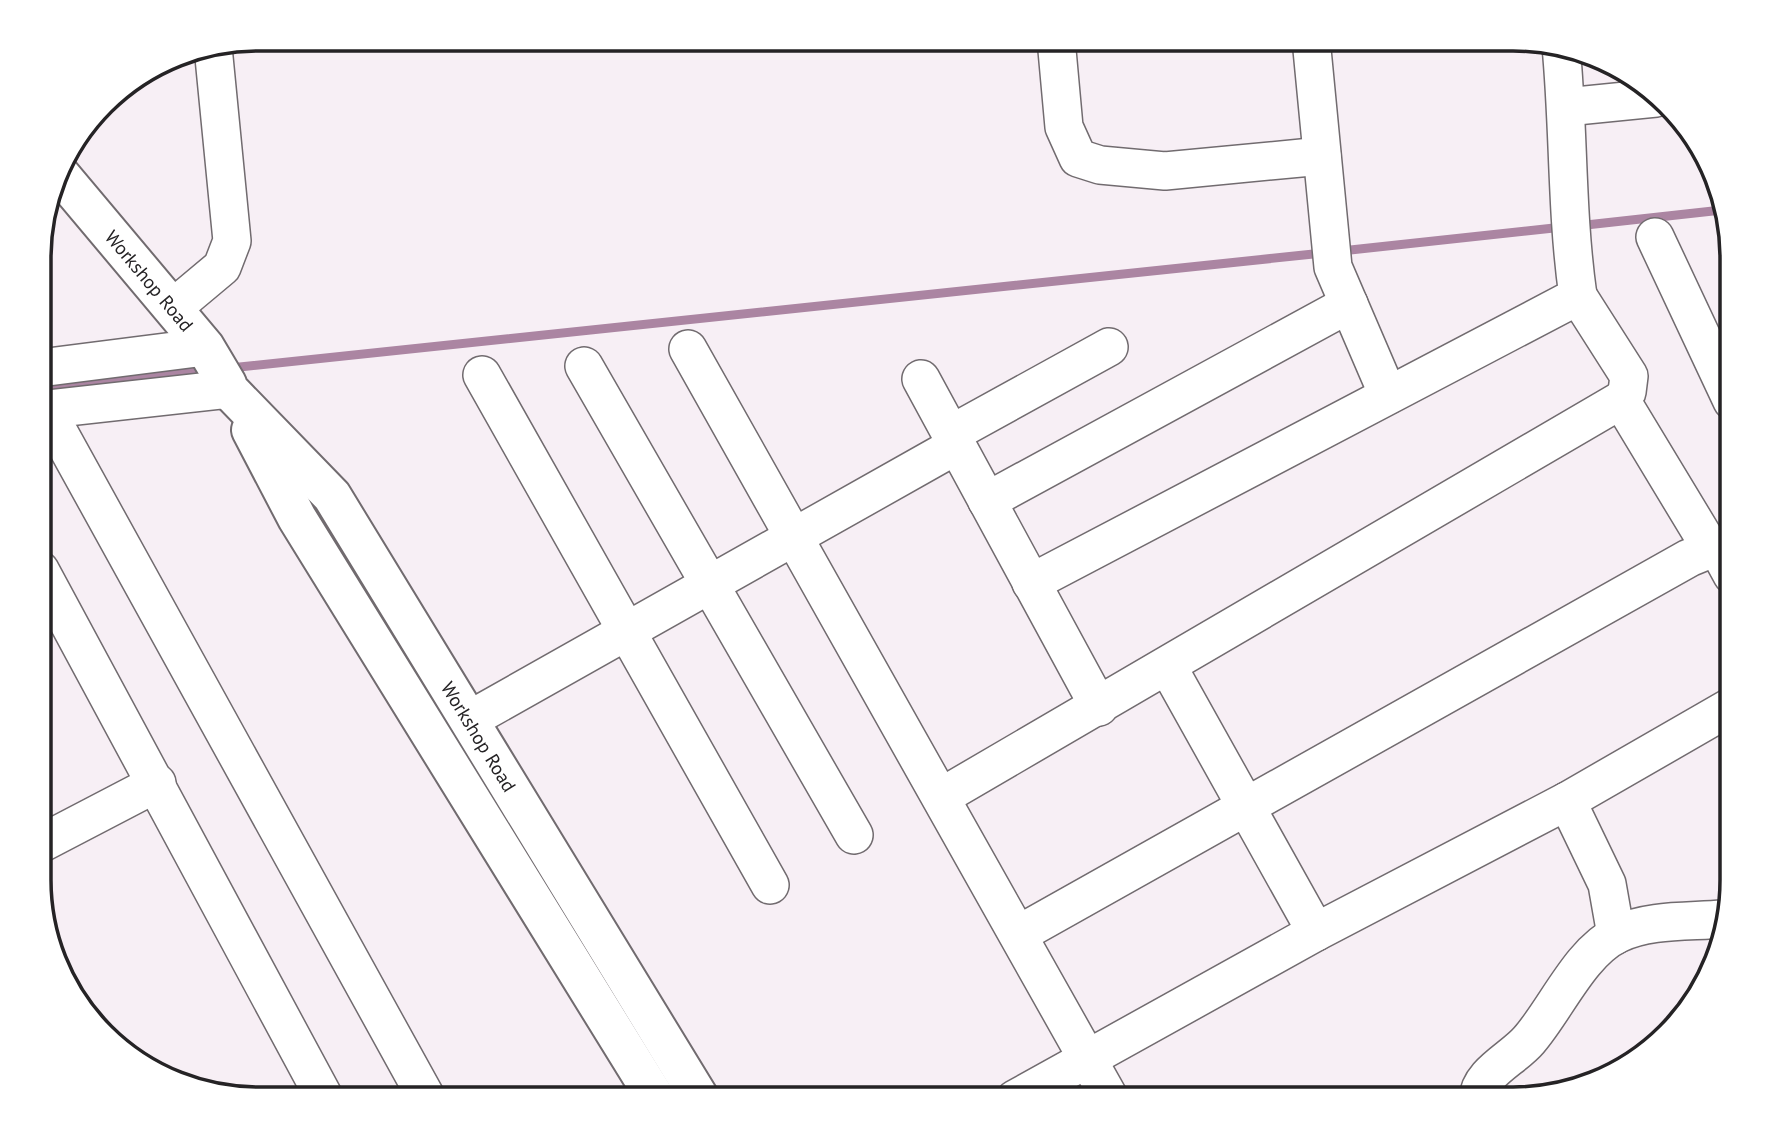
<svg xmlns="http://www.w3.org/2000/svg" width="1771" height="1138" font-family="'PT Sans',sans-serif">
<rect width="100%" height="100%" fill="#f7eff5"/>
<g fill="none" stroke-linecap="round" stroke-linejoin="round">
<g stroke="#ab85a2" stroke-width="9">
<path d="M1577,226L1722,210"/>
<path d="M1341,251L1563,227"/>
<path d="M230,368L1323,253"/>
<path d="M40,389L206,370"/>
</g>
<g stroke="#716b6f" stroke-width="40">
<g id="minor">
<path d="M1056,39L1064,127L1078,158L1100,165L1165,171L1322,156"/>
<path d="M1311,39L1333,267L1388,395"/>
<path d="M1566,107L1656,98"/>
<path d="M1655,237L1732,401"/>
<path d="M173,308L222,267L232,241L213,47"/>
<path d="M688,349L1110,1099"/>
<path d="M584,366L854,835"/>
<path d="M40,368L205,347"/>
<path d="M482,375L770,885"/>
<path d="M921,379L1099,707"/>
<path d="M1621,400L1711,549"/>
<path d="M46,409L427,1099"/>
<path d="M40,410L229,389"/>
<path d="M951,434L1109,347"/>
<path d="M987,501L1349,304"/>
<path d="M40,570L325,1099"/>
<path d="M1031,583L1578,296C1566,213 1569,129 1561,46"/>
<path d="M1168,667L1316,932"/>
<path d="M469,720L957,445"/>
<path d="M941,797L1621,400L1627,392L1629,376L1578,296"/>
<path d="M1567,801L1607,884L1616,935"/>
<path d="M40,844L157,783"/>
<path d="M1019,934L1689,558L1711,549L1720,553L1732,575"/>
<path d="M1015,1099L1316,932L1567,801L1732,706"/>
<path d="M1478,1099C1479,1073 1513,1059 1529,1040C1556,1009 1580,952 1618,934C1649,919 1689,922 1723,919"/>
</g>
</g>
<g stroke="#716b6f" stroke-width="42">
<g id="major">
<path id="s1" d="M58,172L205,347L227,384"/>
<path id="s2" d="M233,394L332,496L700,1099"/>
<path d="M251,430L297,518L656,1099"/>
</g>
</g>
<use href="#minor" stroke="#fff" stroke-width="37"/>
<use href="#major" stroke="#fff" stroke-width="38"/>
</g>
<g text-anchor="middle" stroke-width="7" stroke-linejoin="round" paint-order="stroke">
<g font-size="19" fill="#252325" stroke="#fff">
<text dy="7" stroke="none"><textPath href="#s1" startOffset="142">Workshop Road</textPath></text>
<text dy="7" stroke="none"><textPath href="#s2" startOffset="424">Workshop Road</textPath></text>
</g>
</g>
<path d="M0 0H1771V1138H0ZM258 51H1513A207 207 0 0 1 1720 258V880A207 207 0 0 1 1513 1087H258A207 207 0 0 1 51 880V258A207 207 0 0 1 258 51Z" fill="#fff" fill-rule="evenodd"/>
<path fill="none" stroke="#252325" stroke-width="3.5" d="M258 51H1513A207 207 0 0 1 1720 258V880A207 207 0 0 1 1513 1087H258A207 207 0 0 1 51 880V258A207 207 0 0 1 258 51Z"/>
</svg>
